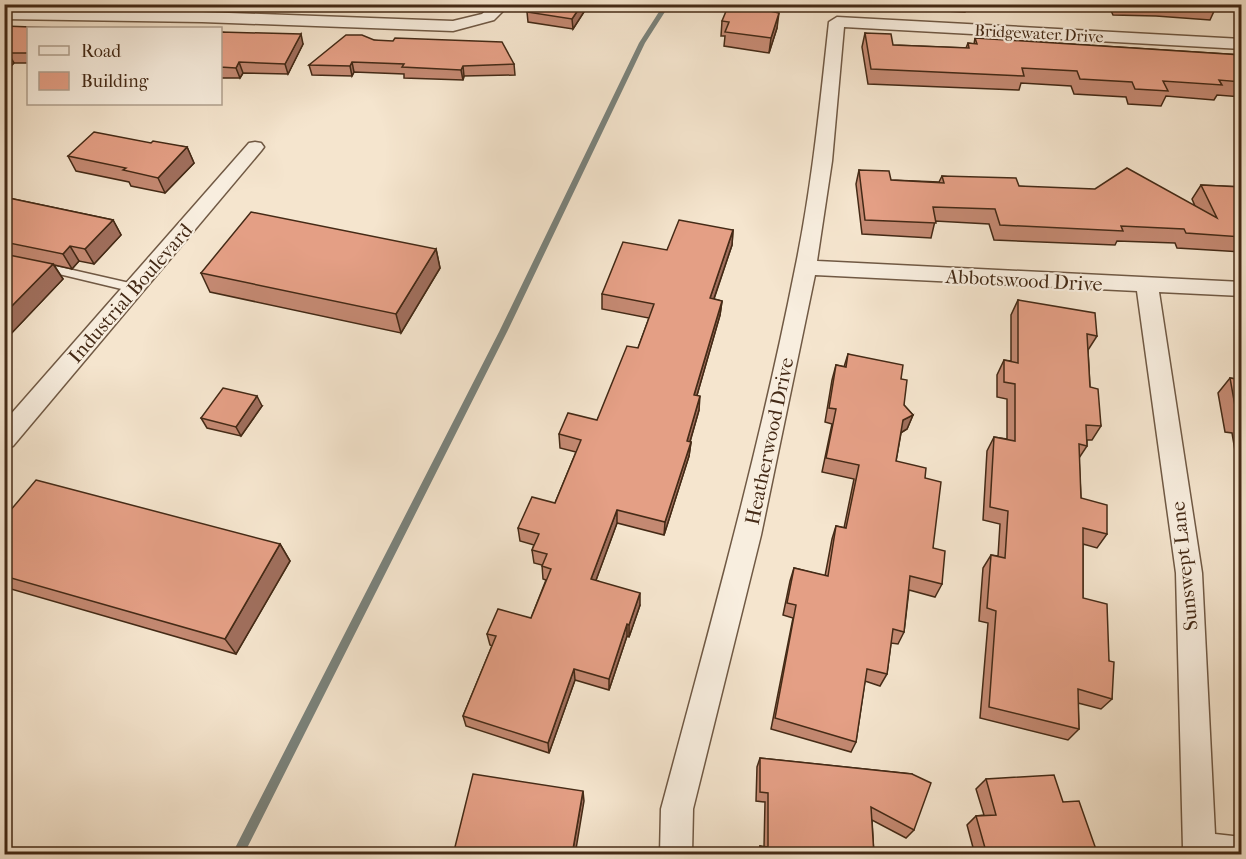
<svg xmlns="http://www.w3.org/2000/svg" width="1246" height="859" font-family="'IM FELL French Canon',serif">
<rect width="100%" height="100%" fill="#f5e5ce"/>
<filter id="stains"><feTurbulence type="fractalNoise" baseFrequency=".00333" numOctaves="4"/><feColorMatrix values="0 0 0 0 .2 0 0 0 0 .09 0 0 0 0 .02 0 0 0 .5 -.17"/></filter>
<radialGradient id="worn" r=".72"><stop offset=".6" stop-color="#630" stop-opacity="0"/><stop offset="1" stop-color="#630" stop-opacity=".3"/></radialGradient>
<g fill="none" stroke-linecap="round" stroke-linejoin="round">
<path fill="#7a827b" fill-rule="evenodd" d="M664,4H670L645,43L507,332L244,854H232L499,332L639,43Z"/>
<g stroke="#705944" stroke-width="3">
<path id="service" d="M42,263L134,284L139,288L134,292L38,269L37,267Z"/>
</g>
<g stroke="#705944" stroke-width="3">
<g id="minor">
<path d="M493,4H510L494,20L453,31L202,22L4,19V9L202,12L453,21L482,14Z"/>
<path d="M837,17L1242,39V49L844,27L832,161L817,261L1242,282V296L1159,292L1202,573L1215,834L1242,837V854H1185L1183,848L1176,573L1137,291L815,275L761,535L693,809L692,854H660L661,809C709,630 759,451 795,269C812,187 820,104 829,22Z"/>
<path d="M255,142L261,143L264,147L261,151L13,446L4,448V422L249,143Z"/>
</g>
</g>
<use href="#service" fill="#f8eedf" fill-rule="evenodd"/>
<use href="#minor" fill="#f8eedf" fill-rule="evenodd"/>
</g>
<g fill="#c48972" stroke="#442a16" stroke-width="1.5">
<path d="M104,4H157L152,9H130Z"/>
<path d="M276,4H305L301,8Z"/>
<path d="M423,4H455L451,9Z"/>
<path d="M589,4L573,29L528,22L527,12Z"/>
<path d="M903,4H1005L1003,10L966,8L965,12L904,9Z"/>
<path d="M1108,4H1212L1215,9L1210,20L1156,16L1113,15Z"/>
<path d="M760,9L777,28L769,53L724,46L725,36H721L722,21Z"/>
<path d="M4,26L28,28V63H14L11,66L4,65Z"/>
<path d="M220,32L303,44L288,74L243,73L240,78H220Z"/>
<path d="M865,33L893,45L966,48L968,43L974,44L975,38L1242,55V97L1217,95L1214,100L1166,96L1161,106L1128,104L1126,97L1074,94L1071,86L1021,83L1019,90L868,84L862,47Z"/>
<path d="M374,40L514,64L515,75L464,76L463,80L404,78V74L354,72L352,76L312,75L309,65Z"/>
<path d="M151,143L187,147L194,163L165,193L131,186L129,182L76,171L68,156Z"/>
<path d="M859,170L891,180L939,182L942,176L1019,186L1195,206L1192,199L1201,185L1242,187V252L1177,248L1175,243L1117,241L1115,245L994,240L989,224L935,221L931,238L862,234L856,184Z"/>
<path d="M4,197L113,220L121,235L94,264L79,261L72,269L54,265L63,279L6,339H4Z"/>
<path d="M733,230L732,245L714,299L722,301L720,315L697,395L699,410L690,442H691L689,456L664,535L617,523L596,580L640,605L629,637L627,636L609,690L575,680L549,753L466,726L463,716L492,646L490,645L487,634L531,618L546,580L543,579L542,565L534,563L532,550L534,545L520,541L518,528L555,503L576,452L560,448L559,434L597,420L638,348L649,318L602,309V294L667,250Z"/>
<path d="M436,249L440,268L401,333L210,292L201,273Z"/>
<path d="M1018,300L1097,336L1088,350L1090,387L1101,426L1092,440H1087V446L1079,458L1081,498L1107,534L1097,548L1083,544V598L1109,661L1112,699L1101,709L1078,703L1079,729L1068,740L980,718L988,623L979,621L983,568L991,555L998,556L1000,524L983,520L987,451L994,437L1007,439V399L997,397V375L1004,360L1011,361V315Z"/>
<path d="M848,354L901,379L904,405L913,415L907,429L901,433L896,461L925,478L933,548L942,584L935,597L909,590L904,632L898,644L891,643L887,674L880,686L865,681L856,742L851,752L771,729L793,618L783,615L790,581L794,568L825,576L832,539L836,526L844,528L854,479L822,472L832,424L825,422L832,380L836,365L844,367Z"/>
<path d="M1230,378L1241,380L1242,379V491L1232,433L1225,432L1218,393Z"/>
<path d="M262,406L241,436L207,428L201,418Z"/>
<path d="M4,518L280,544L290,561L236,654L4,587Z"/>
<path d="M760,758L912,774L914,830L906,838L872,820L874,855H757L760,846L764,847L765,802L756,801L757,767Z"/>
<path d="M986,779L1063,802L1098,855H975L967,825L976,816L984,815L976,789Z"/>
</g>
<g fill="#a06f5d" stroke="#442a16" stroke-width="1.5">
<path d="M150,4H157L152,9Z"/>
<path d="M582,4H589L573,29L572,19Z"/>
<path d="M779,13L777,28L769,53L771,38Z"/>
<path d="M301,34L303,44L288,74L285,64Z"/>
<path d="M8,53L14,63L11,66L6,55Z"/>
<path d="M239,62L243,73L240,78L236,68Z"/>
<path d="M352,62L354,72L352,76L350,66Z"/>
<path d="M463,66L464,76L463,80L461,70Z"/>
<path d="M187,147L194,163L165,193L158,178Z"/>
<path d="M113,220L121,235L94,264L85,249Z"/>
<path d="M733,230L732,245L709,313L710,298Z"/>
<path d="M70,246L79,261L72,269L63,254Z"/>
<path d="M436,249L440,268L401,333L396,314Z"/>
<path d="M53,264L63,279L6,339L4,337V314Z"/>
<path d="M722,301L720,315L693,409L694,395Z"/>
<path d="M257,396L262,406L241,436L236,427Z"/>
<path d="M700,396L699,410L686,455L687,441Z"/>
<path d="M913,415L907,429L897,435L903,420Z"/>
<path d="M691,442L689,456L664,535L665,522Z"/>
<path d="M617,510V523L592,591L591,579Z"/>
<path d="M280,544L290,561L236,654L225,639Z"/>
<path d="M640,593V605L629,637V625Z"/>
<path d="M627,624V636L609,690V679Z"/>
<path d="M574,669L575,680L549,753L548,743Z"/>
<path d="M583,791L584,801L575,855H572Z"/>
</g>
<g fill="#e49f85" stroke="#442a16" stroke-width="1.5">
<path d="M532,4H582L572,19L527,12Z"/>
<path d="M729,4H758L756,8L779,13L771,38L725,32L729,22L722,21Z"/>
<path d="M1117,4H1212L1215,9L1161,6Z"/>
<path d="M4,26L59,28H28V53H8L6,55H4Z"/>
<path d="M220,32L301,34L285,64L239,62L236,68L220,67Z"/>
<path d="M865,33L891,34L893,45L969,48L968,43L977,44L975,38L1242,55V82L1219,80L1222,85L1163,81L1168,91L1135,89L1132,82L1080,79L1077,71L1022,68L1024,76L871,69Z"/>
<path d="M346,35H362L374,40L393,41L395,38L502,42L514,64L463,66L461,70L402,67L404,64L352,62L350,66L309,65Z"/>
<path d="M94,132L151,143L153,141L187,147L158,178L123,170L126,168L68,156Z"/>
<path d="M1127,168L1217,218L1201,185L1242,187V237L1186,233L1184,229L1121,226L1123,231L1000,225L995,209L933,207L936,223L865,220L859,170L889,171L891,180L944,183L942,176L1016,178L1019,186L1095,189Z"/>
<path d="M4,197L113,220L85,249L70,246L63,254L4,242Z"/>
<path d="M251,212L436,249L396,314L201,273Z"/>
<path d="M679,220L733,230L710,298L722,301L694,395L700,396L687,441L691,442L665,522L617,510L591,579L640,593L629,625L627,624L609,679L574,669L548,743L463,716L496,636L487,634L498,609L531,618L551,569L542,566L547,554L532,550L539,534L518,528L532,497L555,503L581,440L559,434L568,413L597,420L627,346L638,348L654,304L602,294L623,242L667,250Z"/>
<path d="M4,254L53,264L4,314Z"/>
<path d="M1018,300L1095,313L1097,336L1087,334L1090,387L1098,389L1101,426L1086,425L1087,446L1079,444L1081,498L1107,505V534L1083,528V598L1107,604L1109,661L1114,662L1112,699L1078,689L1079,729L989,707L996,611L987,608L991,555L1005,558L1008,511L990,507L994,437L1015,441V384L1004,382V360L1018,363Z"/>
<path d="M848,354L903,365L901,379L907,380L904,405L913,415L903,420L896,461L926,468L925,478L941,482L933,548L945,551L942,584L910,576L904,632L893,629L887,674L867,669L856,742L775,718L796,605L787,603L794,568L828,576L836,526L846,528L859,465L826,458L836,409L829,408L836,365L846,367Z"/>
<path d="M1230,378L1242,380V418L1237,417Z"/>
<path d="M223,388L257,396L236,427L201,418Z"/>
<path d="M36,480L280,544L225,639L4,576V518Z"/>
<path d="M760,758L912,774L931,783L914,830L871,807L874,855H760V846L768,847V793L760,792Z"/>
<path d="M473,774L583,791L572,855H453Z"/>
<path d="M1054,775L1063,802L1079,801L1098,855H987L976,816L996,815L986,779Z"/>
</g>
<g text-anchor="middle" stroke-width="4.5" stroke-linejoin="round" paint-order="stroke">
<g font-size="16" fill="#442a16" stroke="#f8eedf">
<text transform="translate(1039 33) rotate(3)" y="6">Bridgewater Drive</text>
</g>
<g font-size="20" fill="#442a16" stroke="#f8eedf">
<text transform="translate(1024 280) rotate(3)" y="7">Abbotswood Drive</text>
<text transform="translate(130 293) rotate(-49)" y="7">Industrial Boulevard</text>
<text transform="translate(769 441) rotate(-78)" y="7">Heatherwood Drive</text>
<text transform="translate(1184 566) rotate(-96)" y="7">Sunswept Lane</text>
</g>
</g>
<rect width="1246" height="859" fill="none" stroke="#f5e5ce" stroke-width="24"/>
<rect x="6" y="6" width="1234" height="847" fill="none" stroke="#442a16" stroke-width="3"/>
<rect x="12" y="12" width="1222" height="835" fill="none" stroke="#442a16" stroke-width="1.5"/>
<rect x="27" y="27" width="195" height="78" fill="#f8eedf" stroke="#b0a08f" stroke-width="1.5"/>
<rect x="39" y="46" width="30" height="9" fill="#f8eedf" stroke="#b0a08f" stroke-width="1.5"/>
<text x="81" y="57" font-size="18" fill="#442a16">Road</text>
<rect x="39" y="72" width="30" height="18" fill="#e49f85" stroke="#b0a08f" stroke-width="1.5"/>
<text x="81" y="87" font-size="18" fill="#442a16">Building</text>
<rect width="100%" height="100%" filter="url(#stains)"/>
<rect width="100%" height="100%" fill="url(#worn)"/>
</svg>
